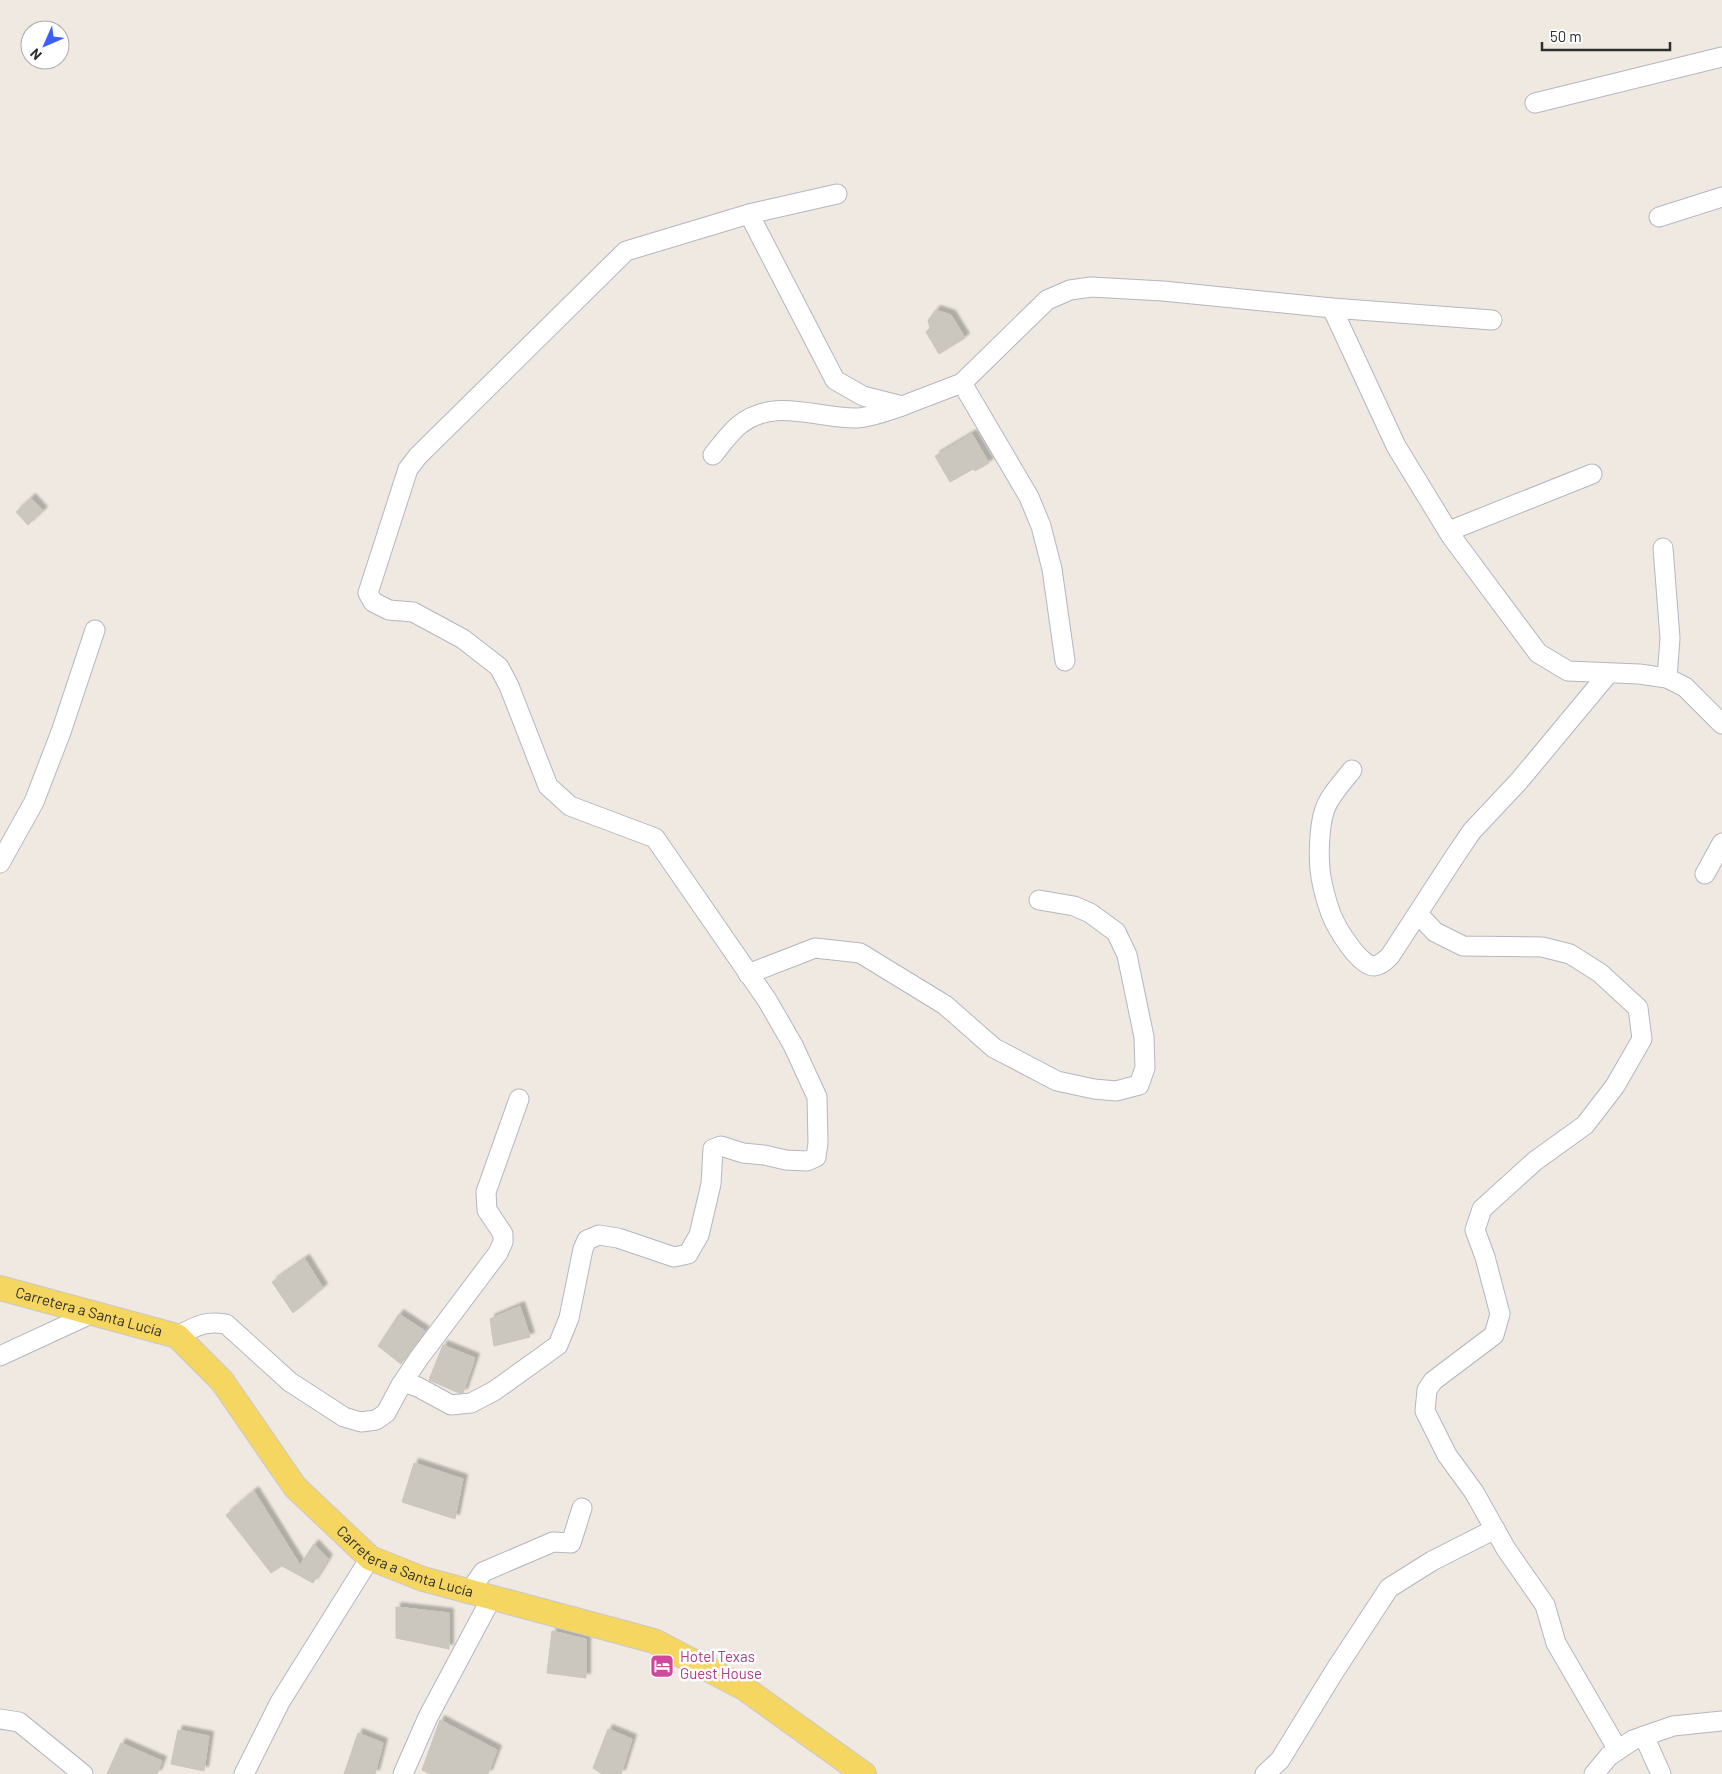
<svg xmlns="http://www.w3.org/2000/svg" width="1722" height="1774" font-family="Barlow,sans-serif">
<defs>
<filter id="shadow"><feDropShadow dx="4.5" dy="-4.5" stdDeviation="1" flood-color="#0004"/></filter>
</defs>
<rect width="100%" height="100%" fill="#efe9e1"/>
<g fill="#cbc7bf" stroke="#cbc5ba" filter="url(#shadow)">
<path d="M936,310L951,315L965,338L939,354L926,332L930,328L928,320Z"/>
<path d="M972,434L989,463L975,471L973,469L950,482L935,456Z"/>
<path d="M31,498L43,511L28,525L16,512Z"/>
<path d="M305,1259L323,1288L293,1313L272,1282Z"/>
<path d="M520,1306L530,1337L494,1346L490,1319Z"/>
<path d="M399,1314L425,1331L401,1364L378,1346Z"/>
<path d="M443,1345L475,1358L463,1393H459L429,1380Z"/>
<path d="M414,1463L463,1479L455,1519L402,1502Z"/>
<path d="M254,1491L300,1565L314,1544L328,1559L313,1583L282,1566L271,1573L226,1515Z"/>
<path d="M396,1607L449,1613V1649L396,1638Z"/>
<path d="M552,1631L586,1639V1678L547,1673Z"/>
<path d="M440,1720L497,1750L488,1774H430L422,1770Z"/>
<path d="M608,1729L632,1739L621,1774H602L593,1768Z"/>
<path d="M178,1730L209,1736L204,1771L171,1764Z"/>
<path d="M358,1733L383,1743L375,1774H344Z"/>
<path d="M121,1743L162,1761L157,1774H107Z"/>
</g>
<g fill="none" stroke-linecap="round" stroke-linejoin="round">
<g stroke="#b4b6c1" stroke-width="21">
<g id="minor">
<path d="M1535,103L1722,57"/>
<path d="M749,214L835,380L863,396L902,406L962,383L1047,300L1070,290L1091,287L1163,291L1332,308L1492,320"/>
<path d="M1659,217L1722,197"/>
<path d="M1332,308L1396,446L1451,536L1538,653L1568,671L1639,674L1667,678L1685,687L1722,724"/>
<path d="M962,383L1029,497L1041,526L1052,569L1065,661"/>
<path d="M713,455C721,445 729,434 738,426C774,396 816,419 857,418C872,417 888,411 902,406"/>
<path d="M1449,531L1592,474"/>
<path d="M1663,548L1670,638L1667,678"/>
<path d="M1352,770C1342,783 1328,797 1324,812C1319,828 1318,860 1321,877C1323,889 1327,903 1331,914C1336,927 1359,966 1374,966C1381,965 1385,961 1390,956L1455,856L1472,831L1519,781L1608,674"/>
<path d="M0,863L34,802L61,732L95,630"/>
<path d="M1705,874L1722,843"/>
<path d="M1418,914L1435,932L1463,946L1542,947L1570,954L1600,973L1638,1008L1642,1039L1615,1086L1585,1125L1535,1161L1482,1209L1475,1230L1485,1257L1500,1314L1494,1335L1433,1381L1427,1390L1425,1411L1447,1455L1474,1492L1506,1549L1545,1605L1556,1643L1618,1750"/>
<path d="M748,974L815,948L860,953L945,1005L994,1048L1057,1081L1094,1089L1116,1091L1139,1085L1145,1068L1144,1037L1127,955L1116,932L1090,913L1074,906L1039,900"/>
<path d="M177,1336C196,1327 204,1320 226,1324L290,1382L344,1417L361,1422L376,1420L386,1413L401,1385L409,1384L418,1387L451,1405L471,1403L494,1391L543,1356L558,1345L569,1318L583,1249L587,1240L599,1235L618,1238L674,1257L688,1254L699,1235L711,1184L713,1149L721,1146L743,1153L764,1155L786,1160L807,1161L816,1157L818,1143L817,1097L793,1045L767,1000L655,838L570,806L548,786L509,686L499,667L463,639L413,612L389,610L373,602L368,593L408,469L418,456L626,251L749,214L837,194"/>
<path d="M0,1356L93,1313"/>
<path d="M401,1385L419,1358L498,1253L503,1242V1234L487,1210L486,1192L519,1099"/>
<path d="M470,1591L483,1572L553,1542L571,1543L582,1508"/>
<path d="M0,1719L19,1722L83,1774"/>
<path d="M1644,1736L1661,1774"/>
<path d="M244,1774L280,1702L370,1558"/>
<path d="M403,1774L428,1717L492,1597"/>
<path d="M1265,1774L1280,1760L1334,1672L1389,1588L1432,1561L1495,1529"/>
<path d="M1594,1774L1609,1756L1633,1740L1673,1726L1722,1721"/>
</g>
</g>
<g stroke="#c9c9c9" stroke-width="26">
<g id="major">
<path id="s1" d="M0,1288L177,1336L222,1381L295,1487L370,1558L423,1579L654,1641L744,1688L864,1774"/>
</g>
</g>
<use href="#minor" stroke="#fff" stroke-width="19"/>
<use href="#major" stroke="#f5d660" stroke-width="24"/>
</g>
<defs>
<g id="hotel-square" transform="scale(1.25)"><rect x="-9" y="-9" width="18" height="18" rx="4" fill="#d1479c" stroke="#fff"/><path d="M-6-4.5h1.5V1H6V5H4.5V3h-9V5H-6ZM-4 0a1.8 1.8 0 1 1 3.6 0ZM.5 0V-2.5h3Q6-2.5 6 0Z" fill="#fff"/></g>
</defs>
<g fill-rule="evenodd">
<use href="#hotel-square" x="662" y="1666"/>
</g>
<g text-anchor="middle" stroke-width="5" stroke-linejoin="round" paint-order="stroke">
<g font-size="15" fill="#2e2e2e" stroke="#fff">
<text dy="5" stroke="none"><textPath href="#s1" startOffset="92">Carretera a Santa Lucía</textPath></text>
<text dy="5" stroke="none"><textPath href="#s1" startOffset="512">Carretera a Santa Lucía</textPath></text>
</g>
<g font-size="15" fill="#b23c85" stroke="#fff" text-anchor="start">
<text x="680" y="1662">Hotel Texas<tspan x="680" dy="17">Guest House</tspan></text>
</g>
</g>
<g transform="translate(45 45) rotate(225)"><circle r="24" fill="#ffffff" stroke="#ababab"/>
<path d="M0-4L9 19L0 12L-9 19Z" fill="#3e5dff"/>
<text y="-8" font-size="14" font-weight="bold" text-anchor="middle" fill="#2e2e2e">N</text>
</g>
<path d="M1542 42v8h128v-8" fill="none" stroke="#2e2e2e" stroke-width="2.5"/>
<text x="1550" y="42" font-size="15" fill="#2e2e2e" stroke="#ffffff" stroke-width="4" paint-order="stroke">50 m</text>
</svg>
